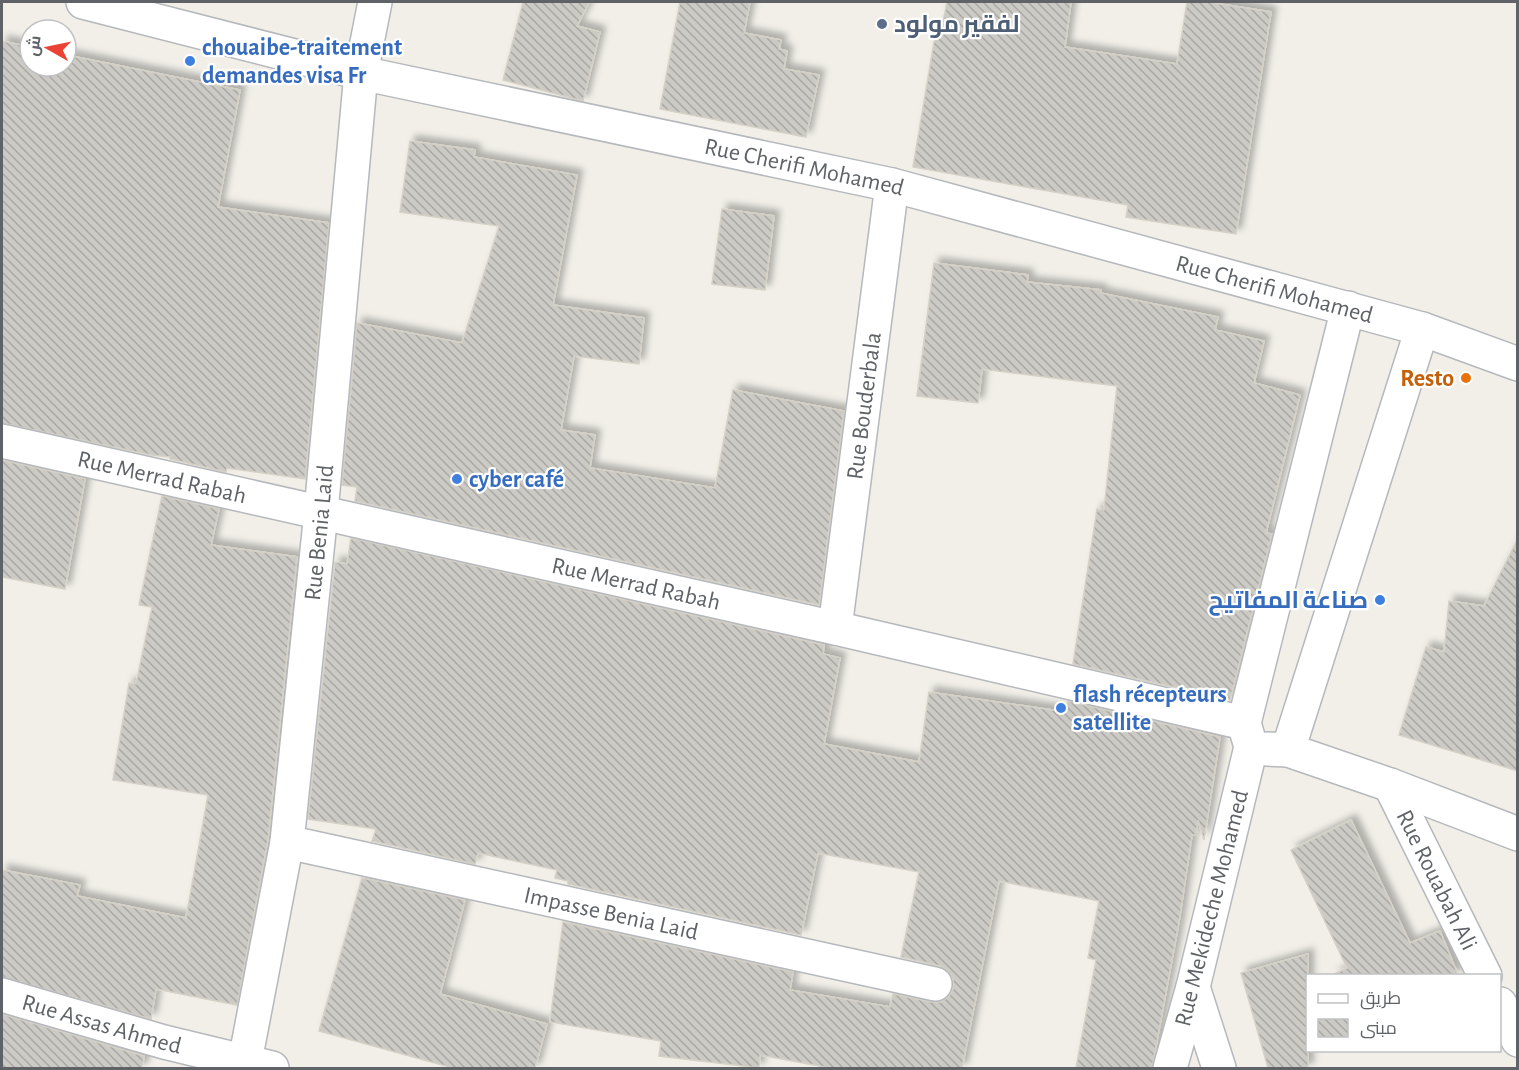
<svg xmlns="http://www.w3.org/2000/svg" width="1519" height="1070" font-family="'Alegreya Sans',Cairo,sans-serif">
<defs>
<pattern id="building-back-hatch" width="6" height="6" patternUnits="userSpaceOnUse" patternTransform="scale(1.5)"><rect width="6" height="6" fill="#cccac5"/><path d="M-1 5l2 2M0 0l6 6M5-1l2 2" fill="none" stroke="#a9a8a4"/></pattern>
<filter id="shadow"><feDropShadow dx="5.5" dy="-5.5" stdDeviation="3" flood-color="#0004"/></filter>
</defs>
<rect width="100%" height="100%" fill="#f1efe8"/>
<g fill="url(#building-back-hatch)" stroke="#d6d1c6" stroke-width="1.5" filter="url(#shadow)">
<path d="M523,2H589L577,26L600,32L583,101L503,80Z"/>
<path d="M680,2H750L744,33L781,40L779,49L787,51L784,69L819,75L806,137L660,109Z"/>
<path d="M947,2H1071L1065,47L1177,64L1187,2H1207L1271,12L1236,234L1126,217L1128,205L913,167L935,36L940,37Z"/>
<path d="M2,41L30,47V66H66V55L240,90L218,207L329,223L305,479L227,468L226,472L170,459V457L151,455L2,423Z"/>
<path d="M410,141L475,150L474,157L577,175L553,305L644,318L639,364L574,356L561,430L595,435L590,468L715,488L733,390L844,411L819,605L355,501L357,487L342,485L357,323L462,343L499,226L400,212Z"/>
<path d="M722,209L774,216L765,290L712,284Z"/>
<path d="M934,263L1028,275L1027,282L1101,290L1100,293L1218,317L1215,330L1264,341L1254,383L1300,395L1266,533L1272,534L1230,700L1073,664L1097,509L1104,510L1117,386L982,369L978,403L917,396Z"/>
<path d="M2,460L85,479L65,589L2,577Z"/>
<path d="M162,496L219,509L211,545L297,557L268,839L237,1005L156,989L151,1019L2,977V870L80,885L77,896L186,918L208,795L113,780L129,683L136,684L152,607L139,605Z"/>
<path d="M351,538L824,645L823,654L840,658L824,744L919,762L929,692L1066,712L1068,701L1220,737L1204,840L1198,820L1196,835H1192L1179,922L1152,1068H1076L1096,960L1088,958L1099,901L999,881L962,1068H830L760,1055L759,1068L659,1056L661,1041L550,1022L563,922L793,972L790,990L890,1007L893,994L931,1002H941L949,996L953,989V979L948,971L940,966L901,957L919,872L818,853L801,935L568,884V881L555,878L557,870L478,853L475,864L372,841L376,829L308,819L335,562L347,564Z"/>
<path d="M1518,538V771L1399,735L1426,647L1444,652L1449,601L1484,606Z"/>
<path d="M1351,820L1410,943L1440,931L1458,975H1334V974L1347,968L1291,850Z"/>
<path d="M362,878L465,900L440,994L547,1024L535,1068H453L319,1031Z"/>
<path d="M1308,954V1068H1268L1241,973Z"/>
<path d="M2,1014L144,1056L142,1068H2Z"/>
</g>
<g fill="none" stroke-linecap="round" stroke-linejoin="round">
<g stroke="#b5b8bc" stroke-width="36">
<g id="minor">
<path id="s1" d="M83,2L361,73L892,185L1422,329L1518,364"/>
<path id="s2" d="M2,441L835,628L1244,723L1251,747L1193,987L1170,1068"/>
<path id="s3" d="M835,628L892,185"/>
<path d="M1244,723L1348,308"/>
<path d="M1267,749L1288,750L1390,785L1518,834"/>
<path d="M1288,750L1422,329"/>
<path id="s4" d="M1390,785L1485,976"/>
<path id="s5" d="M287,842L935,984"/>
<path d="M1193,987L1219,1068"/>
<path id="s6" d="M2,995L164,1042L272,1068"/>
<path d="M1500,1004L1518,1040"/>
<path id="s7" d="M245,1061L287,842L321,512L361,73L375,2"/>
</g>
</g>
<use href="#minor" stroke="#fff" stroke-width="33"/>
</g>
<circle fill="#5c6f8a" stroke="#fff" stroke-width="2" cx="882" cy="24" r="6"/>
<g fill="#3f7fe0" stroke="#fff" stroke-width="2">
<circle cx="190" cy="61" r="6"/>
<circle cx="457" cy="479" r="6"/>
<circle cx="1380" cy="600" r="6"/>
<circle cx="1061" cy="708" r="6"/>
</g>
<circle fill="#e8710a" stroke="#fff" stroke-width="2" cx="1466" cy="378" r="6"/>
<g text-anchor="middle" stroke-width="4.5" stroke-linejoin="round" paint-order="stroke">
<g font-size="24" font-weight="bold" fill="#4e5e75" stroke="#fff" text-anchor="start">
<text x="894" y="32">لفقير مولود</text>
</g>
<g font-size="24" font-weight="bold" fill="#366cbe" stroke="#fff" text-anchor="start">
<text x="202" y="55">chouaibe-traitement<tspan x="202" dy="28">demandes visa Fr</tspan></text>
<text x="469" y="487">cyber café</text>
<text x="1368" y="608" text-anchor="end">صناعة المفاتيح</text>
<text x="1073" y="702">flash récepteurs<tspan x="1073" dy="28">satellite</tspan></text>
</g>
<g font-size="24" fill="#5f6368" stroke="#fff">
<text dy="8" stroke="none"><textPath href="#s1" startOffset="740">Rue Cherifi Mohamed</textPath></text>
<text dy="8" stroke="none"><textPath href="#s1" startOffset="1226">Rue Cherifi Mohamed</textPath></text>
<text dy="8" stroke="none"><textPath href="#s3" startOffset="224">Rue Bouderbala</textPath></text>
<text dy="8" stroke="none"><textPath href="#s2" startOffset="164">Rue Merrad Rabah</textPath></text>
<text dy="8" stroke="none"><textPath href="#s7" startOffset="534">Rue Benia Laid</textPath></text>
<text dy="8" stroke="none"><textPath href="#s2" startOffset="650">Rue Merrad Rabah</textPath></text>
<text dy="8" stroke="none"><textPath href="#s4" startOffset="106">Rue Rouabah Ali</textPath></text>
<text transform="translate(1211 908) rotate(-76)" y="8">Rue Mekideche Mohamed</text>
<text dy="8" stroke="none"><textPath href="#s5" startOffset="332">Impasse Benia Laid</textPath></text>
<text dy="8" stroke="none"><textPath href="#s6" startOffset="104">Rue Assas Ahmed</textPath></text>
</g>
<g font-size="24" font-weight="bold" fill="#c56008" stroke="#fff" text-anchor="end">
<text x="1454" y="386">Resto</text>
</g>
</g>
<rect width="1519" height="1070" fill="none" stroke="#5f6368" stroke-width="6"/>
<rect x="1306" y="974" width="195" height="78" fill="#ffffff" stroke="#bfc1c3" stroke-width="1.5"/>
<rect x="1318" y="994" width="30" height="9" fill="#ffffff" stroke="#bfc1c3" stroke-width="1.5"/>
<text x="1360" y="1004" font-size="18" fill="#5f6368">طريق</text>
<rect x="1318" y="1019" width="30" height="18" fill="url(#building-back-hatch)" stroke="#bfc1c3" stroke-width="1.5"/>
<text x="1360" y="1034" font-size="18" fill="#5f6368">مبنى</text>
<g transform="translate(48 48) rotate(279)"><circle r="28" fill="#ffffff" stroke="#bfc1c3" stroke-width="1.5"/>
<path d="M0-4.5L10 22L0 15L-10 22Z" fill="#ea4335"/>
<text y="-9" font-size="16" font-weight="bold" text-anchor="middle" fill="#5f6368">ش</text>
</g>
</svg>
